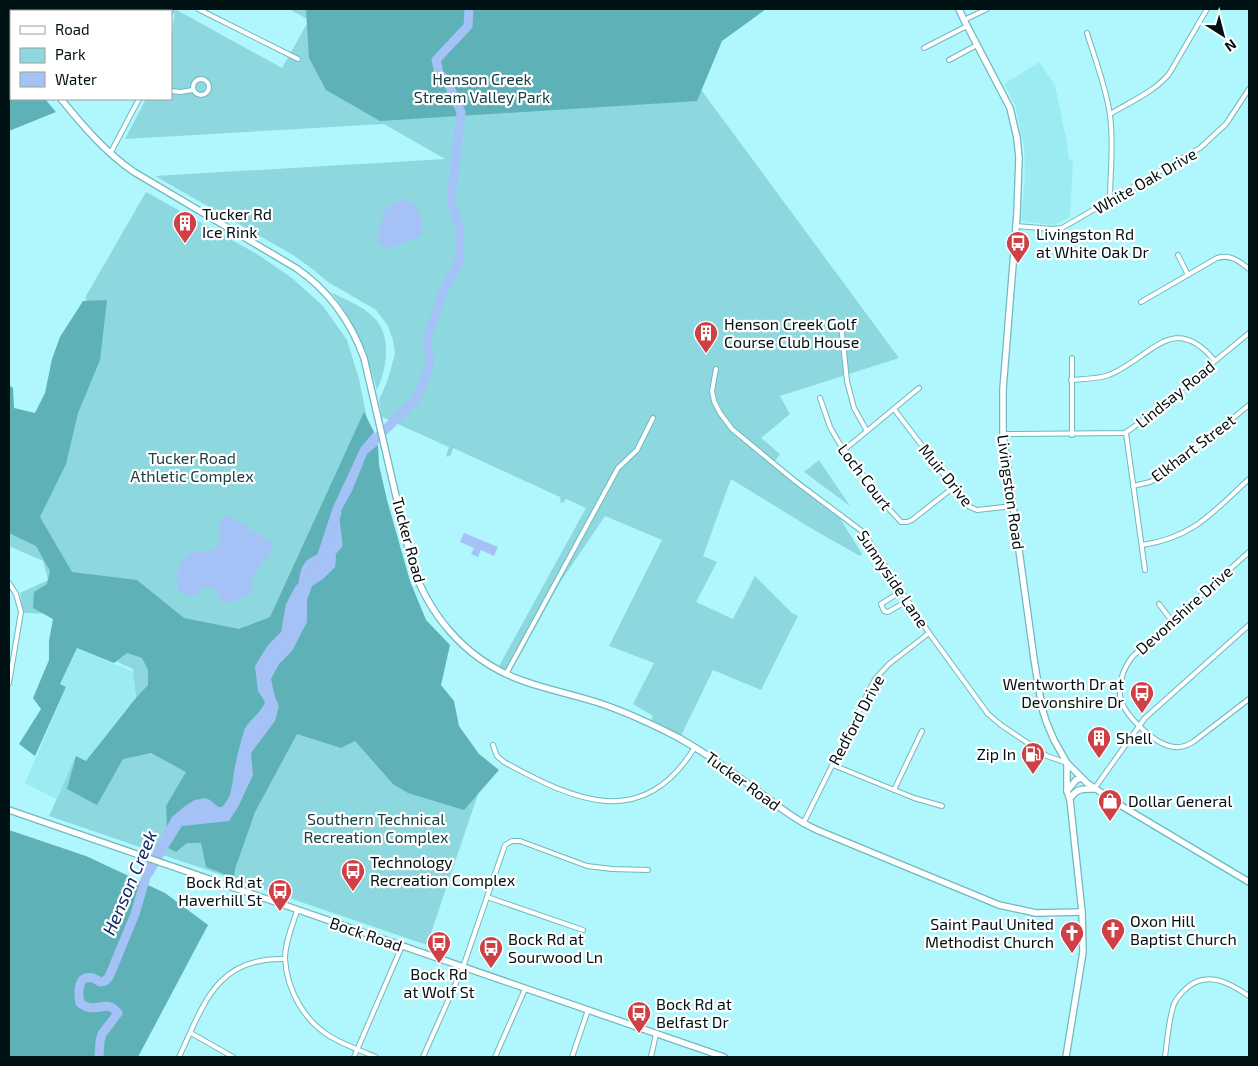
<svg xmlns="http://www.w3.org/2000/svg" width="1258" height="1066" font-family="'Exo 2',sans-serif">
<rect width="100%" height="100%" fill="#aff7fd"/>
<g fill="#9aecf2">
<path d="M1039,62L1055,85L1067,143L1069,159L1073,161L1070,217L1054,225L1021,221L1025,178L1024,147L1015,105L1004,84Z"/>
<path d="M77,648L134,672L135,699L86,761L76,757L56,799L25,783L66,688L60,684Z"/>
</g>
<g fill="#8dd8de">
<path d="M175,9L282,68L309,20L289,9H727L674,53L899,358L780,396L790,414L761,438L780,454L775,461L833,507L862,554L860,556L814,530L731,479L703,556L717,562L696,602L733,619L755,576L792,613L798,616L761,690L713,670L679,740L650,724L653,716L633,704L654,663L609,646L662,540L605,516L561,581L511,672L499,666L586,508L566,499L564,502L561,503L560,497L453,448L451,455L448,457L446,456L449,447L382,417L379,400L387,382L395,354L393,340L388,326L376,310L328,282L311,268L293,255L155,176L445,159L384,124L125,139L146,99H171V43Z"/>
<path d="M146,192L257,254L292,278L323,306L347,340L359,379L368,423L337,558L487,767L427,945L49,816L75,758L85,762L136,699L133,669L84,647L58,614L23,613L20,593L48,580L43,561L9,546V505L85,315L86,296Z"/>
<path d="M331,292C343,299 358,304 369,313C393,332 388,365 377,390C367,354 355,322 331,292Z"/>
<path d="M819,460L850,506L804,472Z"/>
</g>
<g fill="#5fb1b8">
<path d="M306,9H766L722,41L697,101L380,121L326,90L309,58Z"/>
<path d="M9,55L11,58V99H45L56,112L9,131Z"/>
<path d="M107,300L100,360L78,413L66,464L40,517L72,572L137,580L184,618L239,629L270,617L364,412L374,432L378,445L379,465L387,500L410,581L426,620L450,645L441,685L454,701L459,726L479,754L499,770L464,810L408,793L393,784L355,741L341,748L297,734L255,812L235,869L234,878L206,867L201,843H187L176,852L168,848L166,806L186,772L151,753L123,759L97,805L67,789L76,756L86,761L135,699L148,685V670L142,658L127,653L114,663L77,648L60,684L66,687L35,756L19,744L41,709L33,698L49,660V641L53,619L33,608L34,592L47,584L50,571L36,546L9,533V385L13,388L14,408L35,413L45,393L52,359L60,337L83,301Z"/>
<path d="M9,830L86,856L165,893L208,925L138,1057H9Z"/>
</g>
<g fill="#a5c2f6">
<path d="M403,199C419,202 422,218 423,232L419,238L406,241L390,248L382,246L377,239L384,212L393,203Z"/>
<path d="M374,432L378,445L367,454L352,491L338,516L334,530L336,558L335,567L323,579L312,586L307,600V622L292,651L279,664L271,679L275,697L279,706L275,721L251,753L253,775L238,807L229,821L182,826L168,848L153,875L142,872L172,817L185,806L195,800L205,798L210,800L218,807H222C234,796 232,777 236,762C238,752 241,741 244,731C248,720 261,714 265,702L258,691L255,666L268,645L281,632L286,604L295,587L314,565L333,507L361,447Z"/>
<path d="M228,515L270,541L274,548C265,563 248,573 252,592L249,596L226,603C224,601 221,600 220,598C215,592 216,587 206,587C193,595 197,599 179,592C176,585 177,569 180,563C183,558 188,554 192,551C212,552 225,553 218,527L225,517Z"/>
<path d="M464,533L498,547L494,556L481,550L478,557L471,554L474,548L460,542Z"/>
</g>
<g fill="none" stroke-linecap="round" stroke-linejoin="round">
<g stroke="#a5c2f6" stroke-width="9">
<path d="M368,447L417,398L430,365L427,338L444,289L459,263L460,229L451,200L461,112L448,83L439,73L436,60L468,26L469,9"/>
<path d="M303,589C303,551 322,566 338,545L335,518L337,513"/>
<path d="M99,1057L100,1041L102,1034L118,1013C105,997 97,1016 80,1003C79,998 78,991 80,985C82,975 93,976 100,982L105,981L109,977L135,914L146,877L154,863"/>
</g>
<g stroke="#71b8be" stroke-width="6">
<g id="street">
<path d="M198,9L298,59"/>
<path d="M171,11V9"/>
<path d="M964,20L987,9"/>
<path d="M1087,33C1095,59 1106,87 1110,115C1114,144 1110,172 1110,200"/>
<path d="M924,48L967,26"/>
<path d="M949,60L977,45"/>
<circle cx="201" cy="87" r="8"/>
<path d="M171,91L180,92L193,90"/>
<path d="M1110,114C1130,102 1154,92 1169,74L1207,9"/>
<path d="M110,154L139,99"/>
<path d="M1015,226L1053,229L1062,228L1200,148L1226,124L1249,89"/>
<path d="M1178,255L1188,275"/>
<path d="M1141,302L1217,258C1231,254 1239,261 1249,269"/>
<path d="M841,324L847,381L854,408L867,431"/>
<path d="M1072,358V435"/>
<path d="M716,369L712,391L714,401L720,413L732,429L795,481L863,532L929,633L988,714L1001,725L1047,756L1067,763"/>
<path d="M1071,380C1084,379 1098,379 1109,375C1151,358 1173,310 1215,361"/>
<path d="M820,398L830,427L838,441L882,501L901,522H907L912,520L954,487"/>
<path d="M894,409L968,506L977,510L1013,506"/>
<path d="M1126,433L1145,570"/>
<path d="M1003,434L1125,433L1141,422L1249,333"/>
<path d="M844,450L919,388"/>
<path d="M1133,486L1150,482L1162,476L1249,405"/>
<path d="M1142,545C1193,538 1213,512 1249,479"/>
<path d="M1249,552L1133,656C1124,667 1119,681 1120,696C1123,715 1156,746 1175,747C1182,748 1188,745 1193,742L1249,699"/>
<path d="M9,583L16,594L21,612L9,683"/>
<path d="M902,591L881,604L884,611L888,612L907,601"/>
<path d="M1159,604L1172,621"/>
<path d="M506,674L618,468L637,450L653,418"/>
<path d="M493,745L497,756L504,762C575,801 643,832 695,747"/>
<path d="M833,765L914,798L942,806"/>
<path d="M1094,789L1145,718L1249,625"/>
<path d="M894,790L922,731"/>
<path d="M803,824L875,679L889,664L929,633"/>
<path d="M487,897L583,930"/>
<path d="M297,911C292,926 285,943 285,959C287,990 304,1021 331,1037C345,1045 361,1051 376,1057"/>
<path d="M191,1033L233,1057"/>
<path d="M179,1057C204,1004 216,957 285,959"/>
<path d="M354,1057L402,946"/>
<path d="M423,1057L463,967L505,845L512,841H520L587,866L612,869L648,870"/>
<path d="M495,1057L525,989"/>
<path d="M572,1057L588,1010"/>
<path d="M651,1057L656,1034"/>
<path d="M1165,1057C1167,1042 1169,1017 1174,1004C1177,997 1183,991 1189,986C1210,971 1231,984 1249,996"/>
</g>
</g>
<g stroke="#71b8be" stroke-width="8">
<g id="secondary">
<path d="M959,9L964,20L1010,108L1017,138L1019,158L1017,214L1003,389V434L1034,659L1042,708L1046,721L1054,740L1067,763L1087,783L1120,805L1249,882"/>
<path d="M9,35L11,38"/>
<path d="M61,99C83,126 105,152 134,172L296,268C328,290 351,322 364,358L412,565C429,614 463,656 513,677C539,688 568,693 596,702C624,711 652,724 679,738C704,752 728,769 751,786C773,802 793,819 817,830L999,905L1036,913L1082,912"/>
<path d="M1067,763V791"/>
<path d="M1072,796C1078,788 1084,789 1094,789"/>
<path d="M9,810L724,1057"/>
<path d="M1066,1057L1083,952L1082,912L1070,800L1067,791L1076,780L1081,778"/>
</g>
</g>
<use href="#street" stroke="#fff" stroke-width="4"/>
<use href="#secondary" stroke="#fff" stroke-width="5.5"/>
</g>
<defs>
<g id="building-pin" transform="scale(1.25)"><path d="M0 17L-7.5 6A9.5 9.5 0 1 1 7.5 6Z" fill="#cf4046" stroke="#fff"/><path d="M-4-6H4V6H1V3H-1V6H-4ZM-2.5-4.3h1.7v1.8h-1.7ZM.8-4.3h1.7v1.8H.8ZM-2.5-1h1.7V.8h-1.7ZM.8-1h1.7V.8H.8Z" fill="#fff"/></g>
<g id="bus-pin" transform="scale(1.25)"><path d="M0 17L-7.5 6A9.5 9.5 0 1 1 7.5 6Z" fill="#cf4046" stroke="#fff"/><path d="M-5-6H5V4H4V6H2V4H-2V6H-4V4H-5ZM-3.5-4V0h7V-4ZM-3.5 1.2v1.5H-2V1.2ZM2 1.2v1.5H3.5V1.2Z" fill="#fff"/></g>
<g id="fuel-pin" transform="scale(1.25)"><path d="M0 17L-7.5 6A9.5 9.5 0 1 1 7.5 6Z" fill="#cf4046" stroke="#fff"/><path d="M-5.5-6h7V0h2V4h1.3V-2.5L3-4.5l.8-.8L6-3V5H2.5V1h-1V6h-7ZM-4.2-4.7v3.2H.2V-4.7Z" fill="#fff"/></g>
<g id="shop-pin" transform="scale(1.25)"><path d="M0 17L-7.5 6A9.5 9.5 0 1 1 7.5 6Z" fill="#cf4046" stroke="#fff"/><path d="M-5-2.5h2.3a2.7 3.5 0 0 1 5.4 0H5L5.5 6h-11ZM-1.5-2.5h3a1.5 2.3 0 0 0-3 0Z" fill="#fff"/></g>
<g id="church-pin" transform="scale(1.25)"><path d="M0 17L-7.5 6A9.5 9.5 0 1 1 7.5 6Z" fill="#cf4046" stroke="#fff"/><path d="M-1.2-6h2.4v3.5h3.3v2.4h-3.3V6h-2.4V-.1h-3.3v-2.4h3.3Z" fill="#fff"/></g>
</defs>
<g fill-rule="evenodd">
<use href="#building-pin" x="185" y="223"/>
<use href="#bus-pin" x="1018" y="243"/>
<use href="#building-pin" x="706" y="333"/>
<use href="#bus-pin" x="1142" y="693"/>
<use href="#building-pin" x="1099" y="738"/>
<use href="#fuel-pin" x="1033" y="754"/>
<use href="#shop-pin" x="1110" y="801"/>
<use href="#bus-pin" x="353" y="871"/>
<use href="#bus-pin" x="280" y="891"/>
<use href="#church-pin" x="1113" y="930"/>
<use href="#church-pin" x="1072" y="933"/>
<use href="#bus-pin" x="439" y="943"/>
<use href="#bus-pin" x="491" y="948"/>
<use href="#bus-pin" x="639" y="1013"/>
</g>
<g text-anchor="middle" stroke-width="4.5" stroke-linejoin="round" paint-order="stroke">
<g font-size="16" fill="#1a4144" stroke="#fff">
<text x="482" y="85">Henson Creek<tspan x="482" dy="18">Stream Valley Park</tspan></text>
<text x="192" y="464">Tucker Road<tspan x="192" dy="18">Athletic Complex</tspan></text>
<text x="376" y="825">Southern Technical<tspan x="376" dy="18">Recreation Complex</tspan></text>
</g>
<g font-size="16" fill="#001113" stroke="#fff">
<text transform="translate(1145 181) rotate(-30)" y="6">White Oak Drive</text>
<text transform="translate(1175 394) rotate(-39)" y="6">Lindsay Road</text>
<text transform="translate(1193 448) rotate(-37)" y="6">Elkhart Street</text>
<text transform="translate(946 475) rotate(51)" y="6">Muir Drive</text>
<text transform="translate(865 477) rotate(53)" y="6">Loch Court</text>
<text transform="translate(1011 492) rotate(82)" y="6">Livingston Road</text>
<text transform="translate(409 540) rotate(75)" y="6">Tucker Road</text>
<text transform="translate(893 579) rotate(56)" y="6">Sunnyside Lane</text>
<text transform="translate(1184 610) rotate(-42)" y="6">Devonshire Drive</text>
<text transform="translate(856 720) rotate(-62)" y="6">Redford Drive</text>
<text transform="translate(743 781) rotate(36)" y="6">Tucker Road</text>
<text transform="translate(366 934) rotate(19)" y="6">Bock Road</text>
</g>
<g font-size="16" fill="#001113" stroke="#fff" text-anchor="start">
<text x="202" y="220">Tucker Rd<tspan x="202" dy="18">Ice Rink</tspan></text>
<text x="1036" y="240">Livingston Rd<tspan x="1036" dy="18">at White Oak Dr</tspan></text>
<text x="724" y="330">Henson Creek Golf<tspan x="724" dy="18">Course Club House</tspan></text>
<text x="1124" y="690" text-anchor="end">Wentworth Dr at<tspan x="1124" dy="18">Devonshire Dr</tspan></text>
<text x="1116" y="744">Shell</text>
<text x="1016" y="760" text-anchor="end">Zip In</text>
<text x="1128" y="807">Dollar General</text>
<text x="370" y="868">Technology<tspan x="370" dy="18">Recreation Complex</tspan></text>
<text x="262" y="888" text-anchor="end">Bock Rd at<tspan x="262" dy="18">Haverhill St</tspan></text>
<text x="1130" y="927">Oxon Hill<tspan x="1130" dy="18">Baptist Church</tspan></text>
<text x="1054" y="930" text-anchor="end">Saint Paul United<tspan x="1054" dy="18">Methodist Church</tspan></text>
<text x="508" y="945">Bock Rd at<tspan x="508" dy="18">Sourwood Ln</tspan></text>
<text x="439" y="980" text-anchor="middle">Bock Rd<tspan x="439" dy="18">at Wolf St</tspan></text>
<text x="656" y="1010">Bock Rd at<tspan x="656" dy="18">Belfast Dr</tspan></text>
</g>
<g font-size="18" font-style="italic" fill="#0d2a65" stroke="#fff">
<text transform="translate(130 883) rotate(-67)" y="6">Henson Creek</text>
</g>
</g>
<rect width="1258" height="1066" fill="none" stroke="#001113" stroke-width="20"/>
<rect x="10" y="10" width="162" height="90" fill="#ffffff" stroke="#99a0a1"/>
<rect x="20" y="26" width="25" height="8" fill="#ffffff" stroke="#99a0a1"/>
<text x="55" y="35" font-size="15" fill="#001113">Road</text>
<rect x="20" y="48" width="25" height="15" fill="#8dd8de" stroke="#99a0a1"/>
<text x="55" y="60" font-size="15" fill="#001113">Park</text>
<rect x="20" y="72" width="25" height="15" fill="#a5c2f6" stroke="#99a0a1"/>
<text x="55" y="85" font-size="15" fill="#001113">Water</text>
<g transform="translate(1223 35) rotate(144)" stroke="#ffffff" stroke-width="4" paint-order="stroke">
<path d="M0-4L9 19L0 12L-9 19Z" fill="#001113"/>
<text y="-8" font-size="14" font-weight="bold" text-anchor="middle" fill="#001113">N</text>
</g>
</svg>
